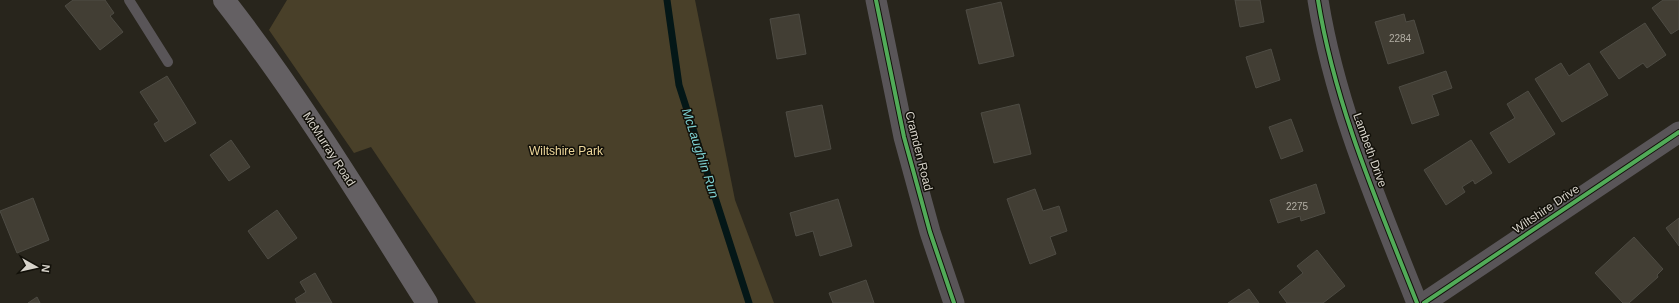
<svg xmlns="http://www.w3.org/2000/svg" width="1679" height="303" font-family="Arial,sans-serif">
<rect width="100%" height="100%" fill="#28251c"/>
<path fill="#494029" d="M287,0H695L735,200L774,303H476L371,147L354,153L269,30Z"/>
<g fill="none" stroke-linecap="round" stroke-linejoin="round">
<path stroke="#041717" stroke-width="7" d="M667,0L679,85L749,303"/>
</g>
<g fill="#423e34" stroke="#4e4c44">
<path d="M73,0H105L114,13L110,16L123,32L100,50L65,6Z"/>
<path d="M1235,0H1260L1264,22L1240,27Z"/>
<path d="M1663,0H1679V29L1671,34L1652,8Z"/>
<path d="M1001,2L1014,56L979,64L966,10Z"/>
<path d="M799,14L806,54L777,59L770,19Z"/>
<path d="M1404,14L1406,22L1414,20L1424,53L1388,64L1375,22Z"/>
<path d="M1645,23L1666,55L1647,68L1643,63L1619,79L1600,52Z"/>
<path d="M1271,49L1280,80L1256,88L1246,57Z"/>
<path d="M1561,63L1569,76L1589,63L1608,95L1562,122L1535,79Z"/>
<path d="M1446,71L1452,88L1432,95L1439,115L1412,124L1399,87Z"/>
<path d="M167,76L196,123L165,142L154,124L159,121L140,92Z"/>
<path d="M1528,91L1555,134L1509,163L1490,133L1515,118L1507,104Z"/>
<path d="M1019,104L1031,154L994,163L981,113Z"/>
<path d="M822,105L831,149L795,157L786,112Z"/>
<path d="M1291,119L1303,151L1281,159L1269,127Z"/>
<path d="M231,140L250,167L229,181L210,155Z"/>
<path d="M1471,140L1492,173L1475,184L1473,180L1462,187L1465,192L1446,205L1424,170Z"/>
<path d="M1316,184L1325,213L1301,221L1300,216L1278,223L1270,200Z"/>
<path d="M1035,189L1043,211L1059,206L1067,231L1050,237L1056,254L1030,264L1007,199Z"/>
<path d="M33,198L49,240L17,253L0,211Z"/>
<path d="M838,199L852,246L820,256L813,231L796,236L790,213Z"/>
<path d="M277,210L297,238L268,259L248,231Z"/>
<path d="M1679,218V246L1666,228Z"/>
<path d="M1634,237L1663,269L1657,275L1658,277L1629,303H1623L1595,273Z"/>
<path d="M1317,250L1345,286L1323,303H1287L1279,292L1303,273L1297,266Z"/>
<path d="M315,273L332,303H297L295,299L306,292L300,282Z"/>
<path d="M866,280L874,303H833L829,293Z"/>
<path d="M1249,289L1259,303H1228Z"/>
<path d="M37,297L40,303H28Z"/>
</g>
<g fill="none" stroke-linecap="round" stroke-linejoin="round">
<path stroke="#595558" stroke-width="10" d="M129,0L168,62"/>
<g stroke="#595558" stroke-width="21">
<path d="M876,0L904,137L930,232L954,303"/>
<path d="M1318,0C1335,106 1378,204 1417,303"/>
<path d="M1424,303L1679,132"/>
</g>
<path stroke="#646063" stroke-width="22" d="M224,0C299,96 362,200 427,303"/>
<g stroke="#121009" stroke-width="6">
<g id="cycleway">
<path d="M876,0L904,137L930,232L954,303"/>
<path d="M1318,0C1335,106 1378,204 1417,303"/>
<path d="M1424,303L1679,132"/>
</g>
</g>
<use href="#cycleway" stroke="#51ab58" stroke-width="4"/>
</g>
<g text-anchor="middle" stroke-width="3" stroke-linejoin="round" paint-order="stroke">
<g font-size="10" fill="#b2aea4">
<text x="1400" y="42">2284</text>
<text x="1297" y="210">2275</text>
</g>
<g font-size="12" fill="#d7d3ca" stroke="#121009">
<text transform="translate(329 149) rotate(57)" y="4">McMurray Road</text>
<text transform="translate(1370 150) rotate(70)" y="4">Lambeth Drive</text>
<text transform="translate(919 151) rotate(76)" y="4">Cramden Road</text>
<text transform="translate(1546 209) rotate(-34)" y="4">Wiltshire Drive</text>
</g>
<g font-size="12" fill="#eed79a" stroke="#121009">
<text x="566" y="155">Wiltshire Park</text>
</g>
<g font-size="13" font-style="italic" fill="#7ccfd0" stroke="#121009">
<text transform="translate(701 153) rotate(72)" y="5">McLaughlin Run</text>
</g>
</g>
<g transform="translate(36 267) rotate(98)" stroke="#121009" stroke-width="3" paint-order="stroke">
<path d="M0-3L7 15L0 10L-7 15Z" fill="#d7d3ca"/>
<text y="-6" font-size="11" font-weight="bold" text-anchor="middle" fill="#d7d3ca">N</text>
</g>
</svg>
